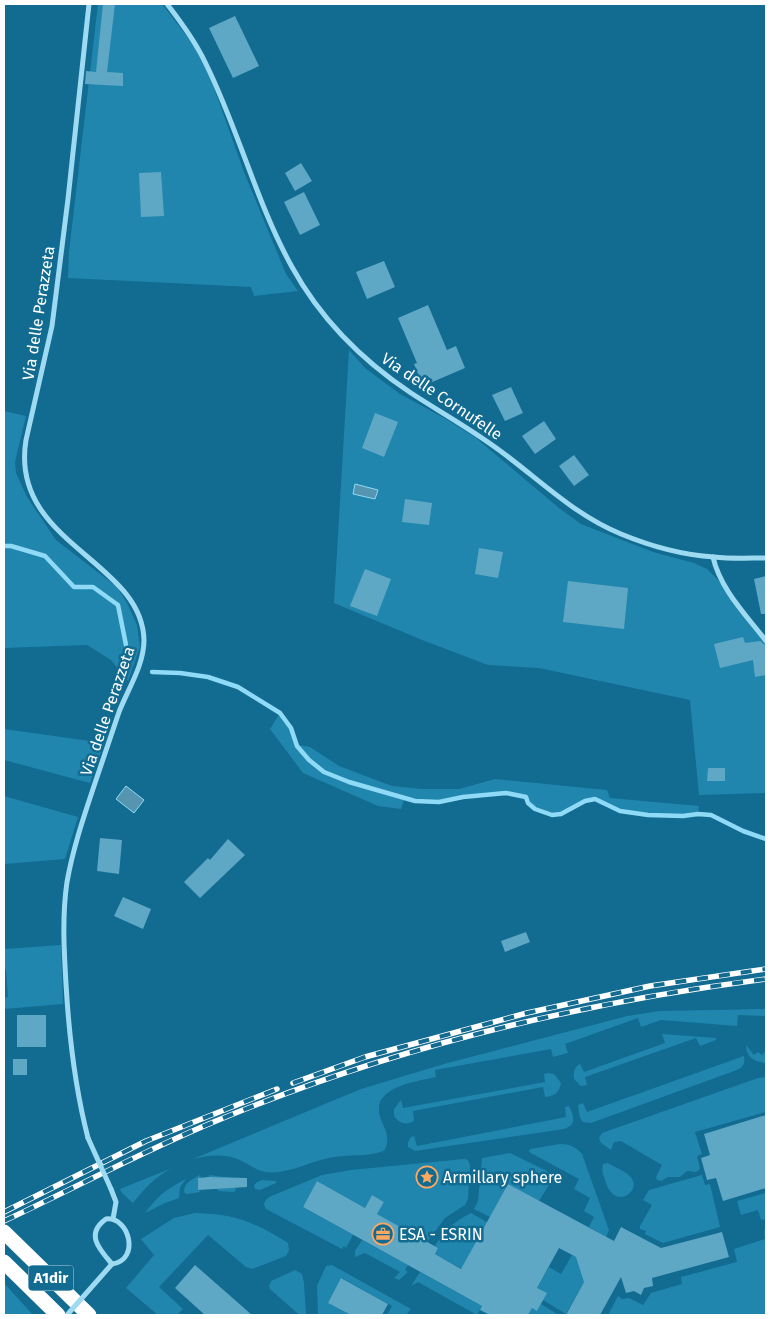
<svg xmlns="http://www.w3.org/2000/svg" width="770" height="1319" font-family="'Fira Sans',sans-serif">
<rect width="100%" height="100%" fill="#126b91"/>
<g fill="#2186ae">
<path d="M98,4H162L203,57L244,172L286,274L298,291L254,296L251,287L68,278L69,252Z"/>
<path d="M349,350L365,368L400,394L446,419L476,438L559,508L581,524L653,552L694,563L707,569L724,586L766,643V793L699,795L690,700L539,668L488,665L422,640L334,603Z"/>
<path d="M4,411L26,416L15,462L16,473L27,497L56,540L117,587L127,603L137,625L140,647L128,681L111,660L87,645L4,648Z"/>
<path d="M280,713L291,728L298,745L310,747L339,766L392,786L422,789H459L495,779L607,790L610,798L699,806L698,814C673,817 645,818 621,811C612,808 605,801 596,799C579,796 566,822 542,813C534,809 529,804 526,797L506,793L463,797L439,802L415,801L405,798L401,809L378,806L303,773L270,729Z"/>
<path d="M4,729L104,743L90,783L4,760Z"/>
<path d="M4,796L78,817L65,859L4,864Z"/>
<path d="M61,945L63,1004L4,1009V998L8,997L6,970L4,969V949Z"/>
<path d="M766,1009V1016L738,1015L737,1026L661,1020L641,1027L638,1018L565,1044L568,1053L553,1057L551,1049L435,1070L436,1077C415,1082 366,1087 382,1122C387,1133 390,1140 384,1151C368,1157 351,1154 334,1157C312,1160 289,1175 266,1172C257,1171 250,1165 242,1161C225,1153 210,1155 193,1159L361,1089L444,1064L593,1025L627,1016L660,1011Z"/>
<path d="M662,1034L716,1038V1040L700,1046L696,1038L585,1077L587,1085L581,1086L574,1079C573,1073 574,1067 580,1064L584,1072L665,1043Z"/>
<path d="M746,1045L754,1055L758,1052L762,1055L766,1051V1063C754,1062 746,1057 746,1045Z"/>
<path d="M744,1056C745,1063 744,1067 737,1070L591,1123L583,1122L580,1118L578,1105L583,1103L587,1112Z"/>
<path d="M548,1073L554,1074L561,1083C559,1093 555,1096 545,1097L543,1087L413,1111L414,1121C406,1126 399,1123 394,1116V1109L401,1100L403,1108L545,1082L544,1074Z"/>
<path d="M766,1077V1112L695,1132L702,1154L697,1156L700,1169L696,1172L687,1171L680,1177H668L661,1181L657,1180L656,1177L662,1165L621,1141L614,1142L611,1150L601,1143L599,1138L602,1133L758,1078Z"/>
<path d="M569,1106C574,1116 577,1125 564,1129L415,1151L408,1147V1142L411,1137L414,1136L417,1146L566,1117L565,1107Z"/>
<path d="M560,1144C570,1144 576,1147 582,1154L609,1230L606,1237L589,1227L594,1217L584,1211L590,1198L574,1189L579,1179L529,1152L530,1149Z"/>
<path d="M510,1153L547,1171L552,1180L539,1201L508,1184L490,1217L474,1209L478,1201L482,1158Z"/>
<path d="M464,1159L468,1160L470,1165L468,1199L465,1205L445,1218L427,1242L377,1214L384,1202L372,1195L365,1208L317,1181L303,1207L353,1235L346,1248L344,1246L342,1249L266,1209L264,1205L265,1201L269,1197L322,1175L351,1170Z"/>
<path d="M608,1163C615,1168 630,1172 633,1181C638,1193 615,1209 606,1183C604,1176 601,1171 603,1164Z"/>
<path d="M172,1168C155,1177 145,1188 133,1203L122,1193L120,1189Z"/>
<path d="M200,1175L201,1177L198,1178V1190L201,1192L186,1194L184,1192C184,1182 193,1179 200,1175Z"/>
<path d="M209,1175L232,1178L236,1190L234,1192L218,1191L217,1188L226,1178L209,1177Z"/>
<path d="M702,1175L705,1185L710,1184L720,1227L663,1243L645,1234L646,1231L640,1229V1226L652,1205L643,1200L649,1190Z"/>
<path d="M186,1179L180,1187L179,1198L165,1203L145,1213C158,1196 166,1189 186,1179Z"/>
<path d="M262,1180L275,1181H276V1183L260,1190L255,1189L254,1185L257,1182Z"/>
<path d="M766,1193V1219L761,1220L758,1210L741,1215L737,1201Z"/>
<path d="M195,1213C236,1214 254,1222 288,1243L289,1250L286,1256L252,1269L246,1267L208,1235L159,1287L183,1309L177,1315H158L126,1288L154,1255L141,1239L174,1218Z"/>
<path d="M471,1213L487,1222L470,1253L475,1276L435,1254L438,1248L435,1246C445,1229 454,1222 471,1213Z"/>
<path d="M766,1228V1315H608L618,1296L622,1299L629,1298L643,1305L651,1293L682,1284L681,1277L737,1262L734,1249L765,1239L764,1231Z"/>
<path d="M362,1240L408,1265L405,1270L408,1272L399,1280L394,1278L400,1272L365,1253L355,1257V1251Z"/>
<path d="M572,1255L591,1265L584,1282L566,1314L543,1300L537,1288L549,1267L561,1274Z"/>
<path d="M332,1265L411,1309L406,1315H387L392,1306L342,1278L328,1303L351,1315H318L317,1286L326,1266Z"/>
<path d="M295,1270L302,1274L304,1283L306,1314L304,1315H300L296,1312L270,1289L269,1286L271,1281Z"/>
<path d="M420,1272L482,1306L477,1315L418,1282L411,1286Z"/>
<path d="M4,1283L33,1315H4Z"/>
<path d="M541,1304L559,1315H528L532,1308L537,1311Z"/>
</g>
<g fill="#5695af" stroke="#8fdaf6">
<path d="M355,484L378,490L375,499L353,494Z"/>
<path d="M126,786L144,800L134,813L116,799Z"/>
</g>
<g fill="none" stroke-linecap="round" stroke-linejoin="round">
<g stroke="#8fdaf6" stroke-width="4.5">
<path d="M4,546H11L45,556L74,587H93L118,605L126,645"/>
<path d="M152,672L180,673L208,677L238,687L280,713L291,728L297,746L309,760L324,772L349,782L415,801L439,802L463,797L506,793L526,797L528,803L535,809L552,815L561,814L585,801L595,799L620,811L648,815L683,816L698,814L711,815L743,831L766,839"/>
</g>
</g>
<g fill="#5ea8c6">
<path d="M103,4H115L107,72L123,73V86L85,84L86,71L96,72Z"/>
<path d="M235,16L259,66L233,78L209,28Z"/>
<path d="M301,163L312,181L295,191L285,173Z"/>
<path d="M161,172L164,216L141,217L139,173Z"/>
<path d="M304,192L320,225L300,235L284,202Z"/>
<path d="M384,261L395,287L367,299L356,272Z"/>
<path d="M428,305L447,350L456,346L465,368L423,386L414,364L417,363L398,318Z"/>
<path d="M511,387L523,413L505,421L492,395Z"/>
<path d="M375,413L398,422L384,457L362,448Z"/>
<path d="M544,421L556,439L535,454L522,436Z"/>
<path d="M574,455L589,475L574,486L559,466Z"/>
<path d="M405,499L432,503L429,525L402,522Z"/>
<path d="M479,548L503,552L498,578L475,574Z"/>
<path d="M365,569L391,579L377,616L350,606Z"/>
<path d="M766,576V614H761L754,579Z"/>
<path d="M568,581L628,588L624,629L563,622Z"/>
<path d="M743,637L745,643L760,641L765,645L766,675L755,677L753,660L720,668L714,644Z"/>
<path d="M708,768H725V781H707Z"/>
<path d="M100,838L122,840L119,874L97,871Z"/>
<path d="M228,839L245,855L200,898L184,882L208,858L210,860Z"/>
<path d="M123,897L151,909L143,929L114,916Z"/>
<path d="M526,932L530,942L505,952L501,941Z"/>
<rect x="17" y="1015" width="29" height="32"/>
<rect x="13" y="1059" width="14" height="16"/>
<path d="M766,1115V1188L723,1201L716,1178L707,1180L701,1158L710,1155L704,1134Z"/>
<path d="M209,1177L247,1178V1187L198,1190V1178Z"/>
<path d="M317,1181L365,1208L372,1195L384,1202L377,1214L438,1248L435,1254L461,1269L508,1184L614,1241L621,1227L661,1248L722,1232L729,1257L652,1278L653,1286L644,1288L641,1295L634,1291L626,1293L621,1277L600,1315H566L584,1282L576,1257L559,1248L537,1288L547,1293L537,1311L532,1308L528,1315H490L480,1310L482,1306L303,1207Z"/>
<path d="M195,1265L252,1315H205L175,1288Z"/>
<path d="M341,1278L388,1304L382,1315H351L328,1303Z"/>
</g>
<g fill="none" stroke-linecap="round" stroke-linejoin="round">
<g stroke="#9edaf2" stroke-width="5">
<path d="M167,4C181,22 195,41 205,62C238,128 256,202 292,267C320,318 363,361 411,393C440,412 471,429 499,450C539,479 574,515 621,534C650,546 683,555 714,557C731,559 749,558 766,558"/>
<path d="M713,557C720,589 747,616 766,641"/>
<path d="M88,1138C75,1088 69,1036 66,984C64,950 62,916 67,882C73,848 84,816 95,783C103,759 111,735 119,712C128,689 144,665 144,640C142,560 9,543 26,440L52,326L68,199L89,4"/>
<path d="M111,1189L116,1202L113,1219"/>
<path d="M106,1219C129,1216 141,1260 112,1264C99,1249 85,1234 106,1219Z"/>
</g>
<g stroke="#fff" stroke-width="15">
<path d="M4,1232L89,1315"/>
<path d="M4,1262L58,1315"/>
</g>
<g stroke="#fff" stroke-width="5.5">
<g id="rail">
<path d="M293,1083L365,1057L527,1013L650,986L766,969"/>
<path d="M4,1212L146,1141L277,1089"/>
<path d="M4,1221C75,1188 143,1151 216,1121C391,1048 578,1003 766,979"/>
</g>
</g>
<use href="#rail" stroke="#126b91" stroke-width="4" stroke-dasharray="11" stroke-linecap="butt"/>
<g stroke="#9edaf2" stroke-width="5">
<path d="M88,1138L111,1189"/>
<path d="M67,1315L112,1264"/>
</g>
</g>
<defs>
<g id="sight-ring" transform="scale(1.125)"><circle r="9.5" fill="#126b91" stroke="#ffa75f" stroke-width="1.5"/><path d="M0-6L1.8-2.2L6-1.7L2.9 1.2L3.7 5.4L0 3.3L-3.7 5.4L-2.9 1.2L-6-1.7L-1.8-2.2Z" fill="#ffa75f"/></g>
<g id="office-ring" transform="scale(1.125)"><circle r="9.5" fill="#126b91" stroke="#ffa75f" stroke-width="1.5"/><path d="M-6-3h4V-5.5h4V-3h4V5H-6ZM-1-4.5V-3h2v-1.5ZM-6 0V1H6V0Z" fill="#ffa75f"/></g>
</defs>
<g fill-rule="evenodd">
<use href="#sight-ring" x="427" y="1177"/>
<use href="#office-ring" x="383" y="1234"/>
</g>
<g text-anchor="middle" stroke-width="5" stroke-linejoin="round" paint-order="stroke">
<rect fill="#126b91" stroke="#b8d3de" stroke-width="1" x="28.5" y="1265.5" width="45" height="25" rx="4"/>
<g font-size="15" font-weight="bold" fill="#fff">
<text x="51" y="1283">A1dir</text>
</g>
<g font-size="16" fill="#fff" stroke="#126b91">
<text transform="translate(38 313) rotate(-81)" y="6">Via delle Perazzeta</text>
<text transform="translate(442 396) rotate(34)" y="6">Via delle Cornufelle</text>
<text transform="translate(107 711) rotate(-71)" y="6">Via delle Perazzeta</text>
</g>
<g font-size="16" fill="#fff" stroke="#126b91" text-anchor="start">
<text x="443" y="1183">Armillary sphere</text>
<text x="399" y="1240">ESA - ESRIN</text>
</g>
</g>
<rect width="770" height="1319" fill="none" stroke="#ffffff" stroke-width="10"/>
</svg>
